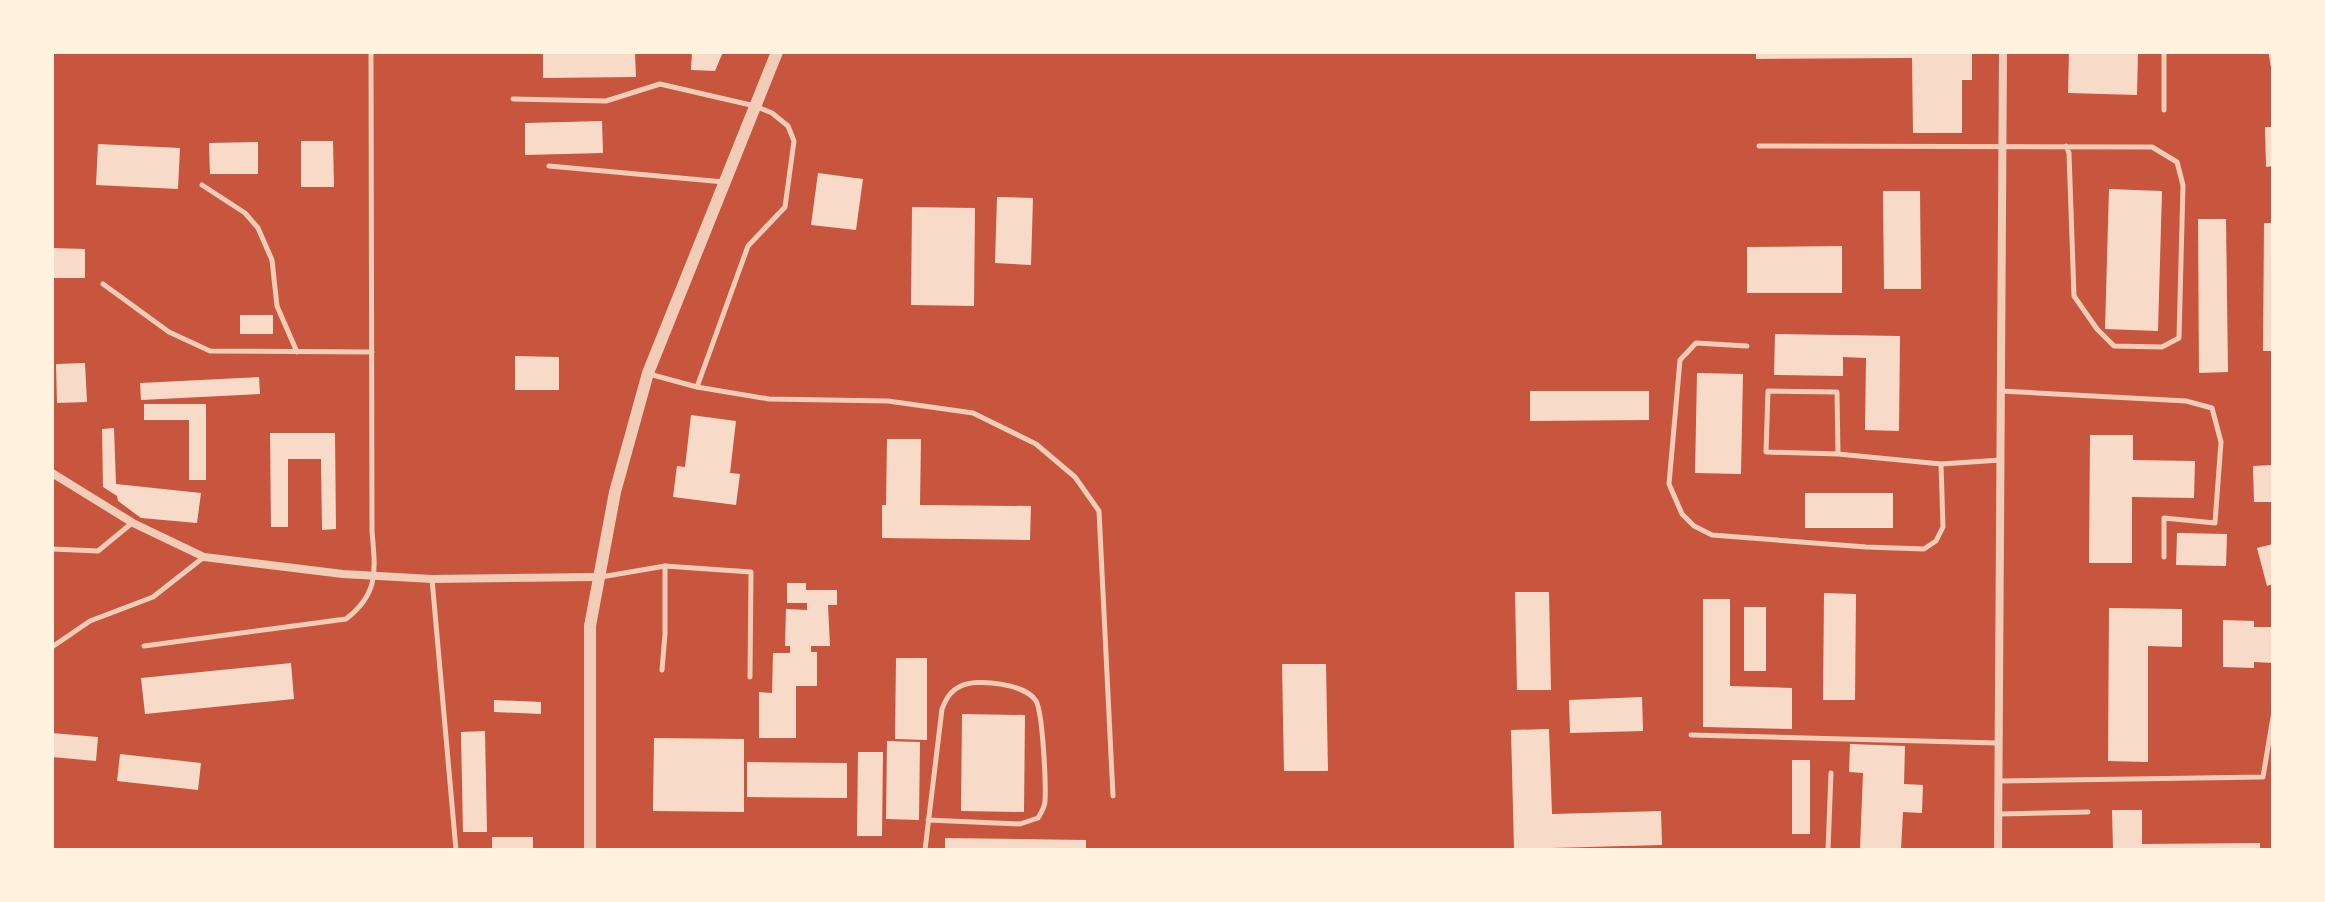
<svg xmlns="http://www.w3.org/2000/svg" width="2325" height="902" font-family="'Roboto Condensed',sans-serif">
<rect width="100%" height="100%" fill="#c8553d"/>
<g fill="#f7dbc8">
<path d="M543,52H635L636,77L543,78Z"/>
<path d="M692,52H723L715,71L691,70Z"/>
<path d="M1756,52H1972V80H1962V133H1913L1912,58L1756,59Z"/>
<path d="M2069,52H2138L2137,95L2068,93Z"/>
<path d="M602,121L603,153L525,155V123Z"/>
<path d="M2265,127H2273V166L2266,167Z"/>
<path d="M301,141H333L334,187H301Z"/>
<path d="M258,142V174H210L209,143Z"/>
<path d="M98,144L180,148L178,189L96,185Z"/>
<path d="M818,173L863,179L856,230L811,225Z"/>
<path d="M2109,189L2162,191L2158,331L2105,329Z"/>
<path d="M1883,191H1920L1921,289H1884Z"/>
<path d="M997,197L1033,198L1031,265L995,263Z"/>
<path d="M912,207L975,208L974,306L911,305Z"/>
<path d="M2198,219H2226L2228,372L2199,373Z"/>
<path d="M2264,223H2273V351H2263Z"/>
<path d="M1842,246V293H1747V247Z"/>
<path d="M52,248L85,249V278H52Z"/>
<rect x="240" y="315" width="33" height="19"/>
<path d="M1775,334L1900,336L1899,431L1865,430L1866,358L1843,357V376L1774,375Z"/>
<path d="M515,356L559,357V390H515Z"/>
<path d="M85,363L87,402L57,403L56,364Z"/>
<path d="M1697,373L1743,374L1741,474L1695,473Z"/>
<path d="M259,377L260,394L141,400L140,383Z"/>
<path d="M1530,391H1649V420L1530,421Z"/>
<path d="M144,404H206V480H189V420H144Z"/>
<path d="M691,415L736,421L730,473L740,474L736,505L673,497L677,466L685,467Z"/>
<path d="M114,428L116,484L201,493L197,523L141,518L118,501L117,496L103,487L102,429Z"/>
<path d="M270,433H335L336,529L322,530L321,459H288V527H271Z"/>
<path d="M2090,435H2133V460L2195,461L2194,498L2132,497V563H2089Z"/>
<path d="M887,439H921L920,505L1031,506L1030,540L882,538V505H886Z"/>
<path d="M2273,465V502H2254L2253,466Z"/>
<rect x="1805" y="493" width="88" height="35"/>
<path d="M2177,533L2227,534L2226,566L2176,565Z"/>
<path d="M2273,544V584L2267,586L2257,548Z"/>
<path d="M787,583H806V590H837V605H828L830,646H811V652H817V686H796V738H759V692L772,693L773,653H790V646H785L786,609L807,610V603H787Z"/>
<path d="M1515,592H1549L1551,690H1517Z"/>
<path d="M1824,593L1856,594L1855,700H1823Z"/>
<path d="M1703,599H1730V686L1792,688V729L1703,727Z"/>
<rect x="1744" y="607" width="22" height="64"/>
<path d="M2109,608L2182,609V647L2148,646V762L2108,761Z"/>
<path d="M2223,620L2254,621V627H2273V663L2254,662V668L2223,667Z"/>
<path d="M896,658H927V740L895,739Z"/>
<path d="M291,663L294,699L145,714L141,678Z"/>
<path d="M1282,664H1326L1328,771H1284Z"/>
<path d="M1642,697L1643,731L1570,733L1569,700Z"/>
<path d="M494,700L541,702V714L494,712Z"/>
<path d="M962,714L1025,715L1024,812L961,811Z"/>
<path d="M1549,729L1552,814L1661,811L1662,845L1514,849L1511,730Z"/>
<path d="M485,731L487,832H463L461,732Z"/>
<path d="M52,733L98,737L96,761L52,757Z"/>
<path d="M654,738L744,739V812L653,811Z"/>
<path d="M887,741L920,742L919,820L886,819Z"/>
<path d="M1850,744L1905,746L1904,784L1923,785L1922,813L1903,812L1901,850L1860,848L1863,773L1849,772Z"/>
<path d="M858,752H883L882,836H857Z"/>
<path d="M120,754L201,763L198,790L117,781Z"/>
<rect x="1792" y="760" width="18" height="74"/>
<path d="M747,762L847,763V798L747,797Z"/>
<path d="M2112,810H2142V844L2260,843V850H2113Z"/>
<rect x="492" y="837" width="41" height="13"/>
<path d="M945,838L1086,840V850H945Z"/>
</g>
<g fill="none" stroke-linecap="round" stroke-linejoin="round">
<g stroke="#f1ccb7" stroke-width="5">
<path d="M2164,52V110"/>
<path d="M2271,52L2273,65"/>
<path d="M513,99L606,101L660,84L755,106L772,113L788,126L794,141L785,207L748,246L697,387"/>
<path d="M1759,146L2152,147L2177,162L2183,185L2179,338L2162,347L2114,346L2097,329L2074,296L2069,153L2066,146"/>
<path d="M549,166L724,182"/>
<path d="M202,185L245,213L258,228L272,260L277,306L297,352"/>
<path d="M103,284L169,332L210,351L372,352"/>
<path d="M1747,346L1696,343L1680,360L1669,484L1682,514L1694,526L1712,535L1866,547L1924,549L1936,541L1943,527L1941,464"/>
<path d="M649,374L697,387L769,399L888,401L973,413L1036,444L1075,477L1099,511L1113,796"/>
<path d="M2001,391L2186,401L2212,408L2221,442L2215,523L2164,518V557"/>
<path d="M1838,454L1837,392L1768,391L1766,452L1838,454L1941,464L2001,460"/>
<path d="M52,549L98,551L132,523"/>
<path d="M601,577L665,566L751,572L750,677"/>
<path d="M432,579L456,850"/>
<path d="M144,646L346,619C380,593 375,569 372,531L371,52"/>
<path d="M52,647L90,621L153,597L204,557"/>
<path d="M662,670L665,634V566"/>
<path d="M1691,735L1997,743"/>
<path d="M1998,781L2263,777L2273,717"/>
<path d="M1999,814L2088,812"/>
<path d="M925,850L942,709C946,699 950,691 961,686C977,678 1026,684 1036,701C1043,713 1046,785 1045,801C1045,807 1041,813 1038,818L1020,824L928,820"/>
<path d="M1828,850L1831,773"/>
</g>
<g stroke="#f1ccb7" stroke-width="8">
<path d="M52,473L133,523L204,557L343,574L432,579L598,577"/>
<path d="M1998,850L2003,52"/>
</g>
<path stroke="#f1ccb7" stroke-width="12" d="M590,850V626L615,492L648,373L777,52"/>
</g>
<rect width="2325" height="902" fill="none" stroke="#fff3e0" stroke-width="108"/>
</svg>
